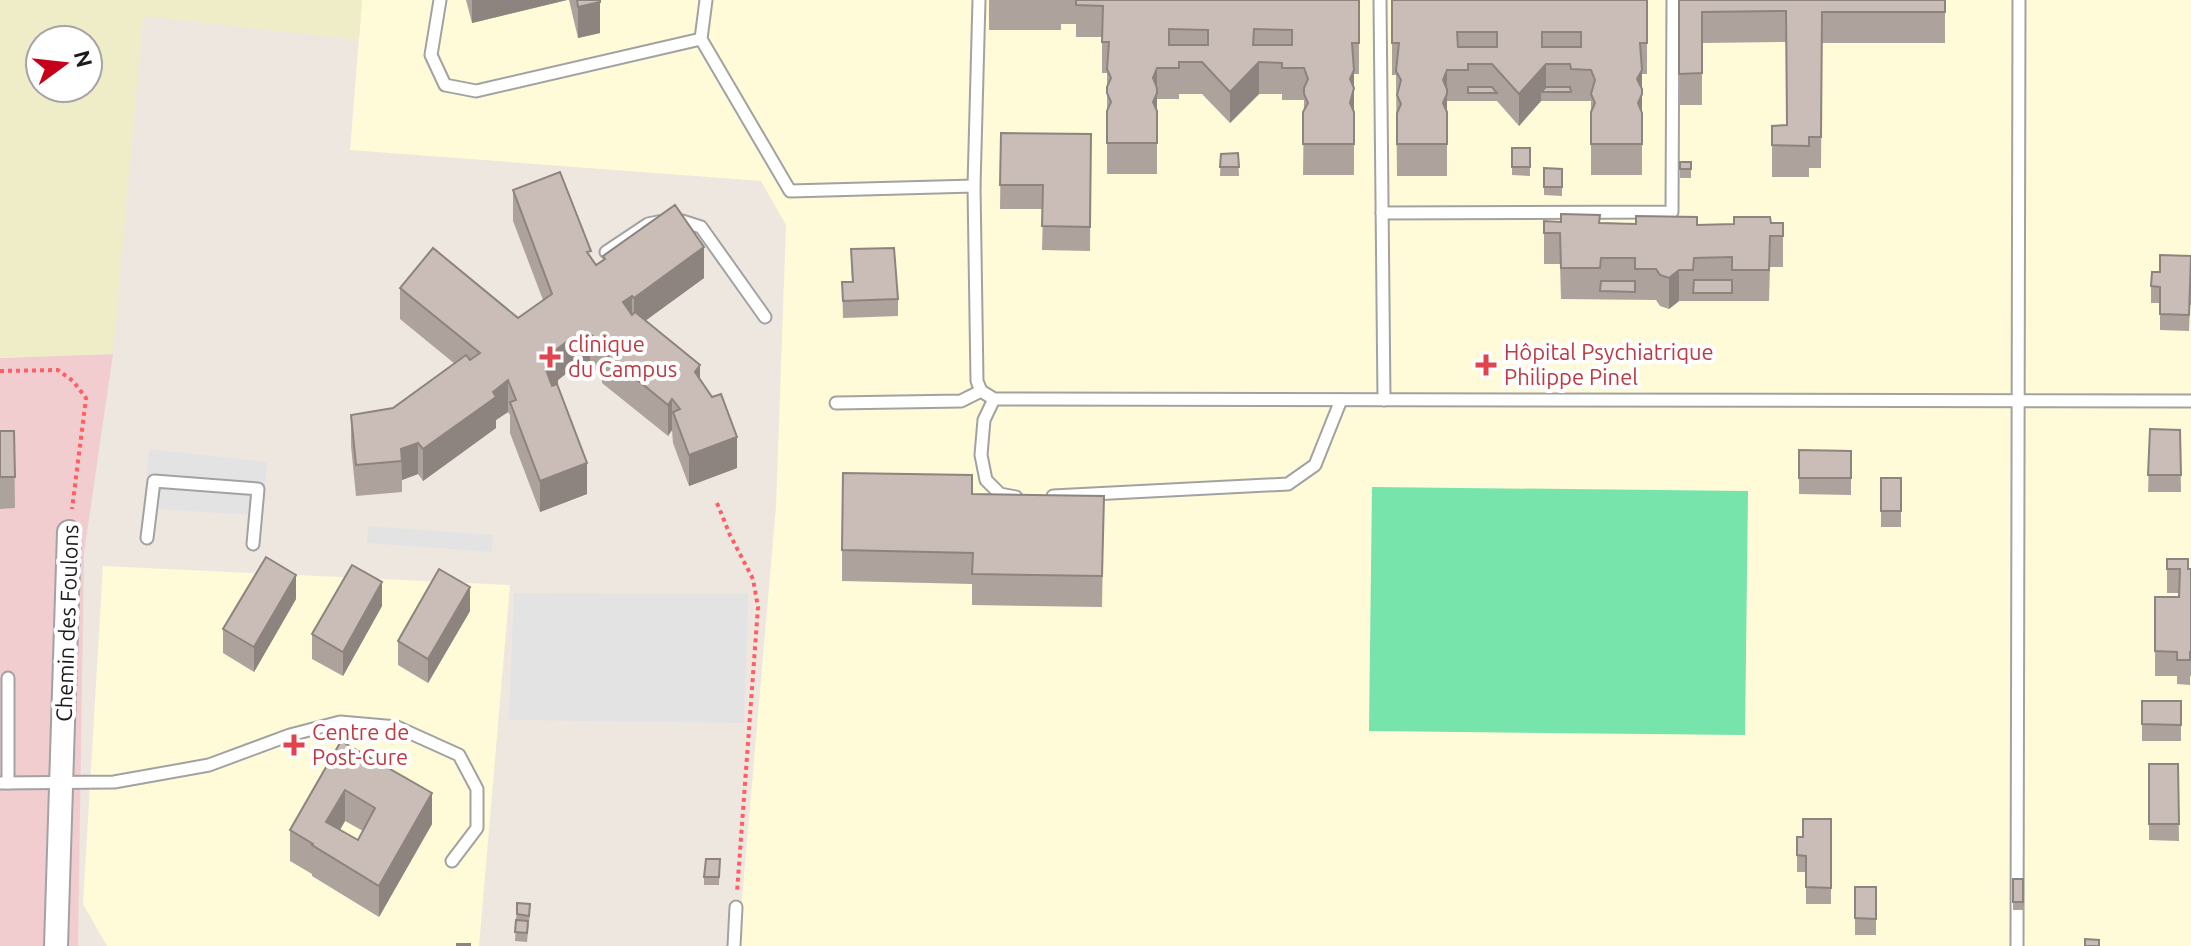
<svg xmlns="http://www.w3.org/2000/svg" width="2191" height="946" font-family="Ubuntu,sans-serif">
<rect width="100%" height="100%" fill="#eee7df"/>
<path fill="#f1cdd0" d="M113,354L84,553L78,946H0V358Z"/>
<g fill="#fffad7">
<path d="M362,0H2191V946H738L776,506L786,225L761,181L350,150Z"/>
<path d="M103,566L510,585L479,946H107L83,904Z"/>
</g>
<path fill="#efedc8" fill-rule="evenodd" d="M0,0H362L359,40L143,16L113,354L0,358ZM40,40H88V88H40Z"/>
<path fill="#76e4ab" d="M1372,487L1748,491L1745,735L1369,731Z"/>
<g fill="#e3e3e3">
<path d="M149,449L267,462L263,516L144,508Z"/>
<path d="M368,526L493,535L492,552L367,543Z"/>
<path d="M514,593L748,594L744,723L509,720Z"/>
</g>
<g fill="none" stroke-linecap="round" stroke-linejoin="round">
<g stroke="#a2a2a2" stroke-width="15">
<g id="service">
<path d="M440,0L431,55L445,85L476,91L701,39"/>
<path d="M706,0L701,39L790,191L974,186"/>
<path d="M979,0L974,186L977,381L981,391L994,399L2191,401"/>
<path d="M1380,0L1384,400"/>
<path d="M1382,213L1672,212L1673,0"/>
<path d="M606,252L648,224L663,221H682L701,227L765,317"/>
<path d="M994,399L984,420L981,455L986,480L1000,494L1016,497"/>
<path d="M836,403L961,401L981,391"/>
<path d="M1053,496L1288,484L1315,465L1341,400"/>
<path d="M147,538L154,481L258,489L253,544"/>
<path d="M0,783L114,782L209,765L290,735L340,722L397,727L459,755L477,789V828L452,861"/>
<path d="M8,783V678"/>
<path d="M734,946L736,907"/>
<path d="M2017,946L2019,0"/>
</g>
</g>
<g stroke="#a2a2a2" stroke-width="26">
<path id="minor" d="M56,946L69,532"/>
</g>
<g stroke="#ff5f63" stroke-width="4" stroke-dasharray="4 4" stroke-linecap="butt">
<path d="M0,371L58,370L73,381L86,398L72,509"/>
<path d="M717,503L730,535L753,579L758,607L737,892"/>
</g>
<use href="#service" stroke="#fff" stroke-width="11"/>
<use href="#minor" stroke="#fff" stroke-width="22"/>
</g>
<g fill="#aea29d" fill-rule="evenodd">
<path d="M466,0H567L472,23Z"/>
<path d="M569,0H600V33L578,38Z"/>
<path d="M989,0H1359V74H1354V175H1303L1304,100H1282V94H1259L1230,123L1202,94H1179V99H1157V174H1107V73H1102V37H1076V24H1061V30H989Z"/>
<path d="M1392,0H1647V74H1642V175H1591V101H1541L1519,126L1497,101H1447V176H1397L1396,75H1392Z"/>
<path d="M1679,0H1945V43H1822L1821,168H1809V177H1772V126L1787,125L1786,42L1702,43V105H1679Z"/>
<path d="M1001,133L1091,134L1090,251L1042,250L1043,209H1000Z"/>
<path d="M1512,148H1530V176L1512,175Z"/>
<path d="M1238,153L1239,176H1220L1221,154Z"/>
<rect x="1680" y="162" width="11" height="16"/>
<path d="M1544,168L1562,169V196L1544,195Z"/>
<path d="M513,190L591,258L596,265L603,260V256L704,278L645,321L700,380L737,468L689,486L673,443L672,430L668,436L602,383V376L590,365L577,374L573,368L558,380V385L587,494L540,512L510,433V415L508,412L496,420V428L423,481L418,474L402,480V492L356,496L351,446V415L393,408L455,364L400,319V288L518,318L543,300L513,221Z"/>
<path d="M1544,221L1697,225L1783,223V267H1770L1769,301H1679L1669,309L1660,306L1656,300L1561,299L1560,264H1544Z"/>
<path d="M851,249L898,299V316L843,318L842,282H852Z"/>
<path d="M2191,256V305H2190L2189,331L2160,330V303H2151V286L2160,272Z"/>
<path d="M2150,429L2180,430L2181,492H2148Z"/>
<path d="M0,431H14L15,508L0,509Z"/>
<path d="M1799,450L1851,451V495L1799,494Z"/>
<rect x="1881" y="478" width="20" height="49"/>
<path d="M972,494L1104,496L1102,607L972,605V584L842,581V550Z"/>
<path d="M2167,559L2188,569H2191V676H2190V685L2177,684V676H2155V597H2179V593H2167Z"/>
<path d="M296,599L254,672L223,653V629Z"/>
<path d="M382,606L343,676L312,659V634Z"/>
<path d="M470,611L428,683L398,665V641Z"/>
<rect x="2142" y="701" width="39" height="40"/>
<path d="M341,741L432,824L379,917L312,876V874L290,861V830ZM345,821L363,831L358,840L340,830Z"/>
<path d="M2149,764H2178L2179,841L2149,840Z"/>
<path d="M1831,819V904H1806V872H1797V837H1803Z"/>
<path d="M720,859L719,885H704V877Z"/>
<rect x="2013" y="879" width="10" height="31"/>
<rect x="1855" y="887" width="21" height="48"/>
<path d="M517,903L530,912L527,942L515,941Z"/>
</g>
<g fill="#8d847f">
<path d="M472,0H567L472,23Z"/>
<path d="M600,2V33L578,38V7Z"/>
<path d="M1259,62V94L1230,123V92Z"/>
<path d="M1546,64V92H1541V101L1519,126V94Z"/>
<path d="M1157,68V174V125L1153,133V78Z"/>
<path d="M1354,70V175V120L1350,134V79Z"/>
<path d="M1447,70V126L1443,135V80Z"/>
<path d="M1642,70V175V126L1638,134L1637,79Z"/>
<path d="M704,247V278L634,329V298Z"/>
<path d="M1679,270V301L1669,309V278Z"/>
<path d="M632,296V327L623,302Z"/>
<path d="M590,334V365L577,374V343Z"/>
<path d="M573,337V368L558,380V389L545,398V367L553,352Z"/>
<path d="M700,365V397L695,372Z"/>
<path d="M508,380V412L496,420V428L423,481V449Z"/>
<path d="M672,399V430L668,436V405Z"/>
<path d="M737,437V468L689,486V455Z"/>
<path d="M418,443V474L402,480L401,449Z"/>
<path d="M587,463V494L540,512V481Z"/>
<path d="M296,575V599L254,672V647Z"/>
<path d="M382,582V606L343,676V652Z"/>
<path d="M470,587V611L428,683V659Z"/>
<path d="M345,790V821L326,853V822Z"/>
<path d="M432,793V824L379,917V886Z"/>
</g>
<g fill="#cabcb6" stroke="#8d847f" stroke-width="2" fill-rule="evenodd">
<path d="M577,0H600V2L578,7Z"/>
<path d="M1076,0H1359V43H1352L1354,70L1350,79L1354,88L1350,103L1354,112V144H1303V112L1308,103L1304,94V88L1308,79L1304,68H1282V63L1259,62L1230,92L1202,62H1179V68H1157L1153,78L1157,88V93L1153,102L1157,111V143H1107V111L1111,102L1107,93V87L1111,78L1107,69L1109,42H1102L1103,6L1076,5ZM1169,29L1208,30V45H1169ZM1254,29L1292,30V45H1253Z"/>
<path d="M1392,0H1647V43H1640L1642,70L1637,79L1642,89V94L1638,103L1642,113V144H1591V112L1595,103L1591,94L1595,80L1591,70L1571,69L1570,64H1546L1519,94L1492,64H1468V70H1447L1443,80L1447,89V94L1443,103L1447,112V144H1397V113L1401,104L1397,95L1401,80L1396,71L1399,43H1392ZM1457,32H1497V47H1458ZM1542,32H1581V47H1542Z"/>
<path d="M1679,0H1945V12H1822L1821,137H1809V146L1772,145V126L1787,125L1786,11L1702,12V73L1679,74Z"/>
<path d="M1468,87H1492L1497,93H1468Z"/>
<path d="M1546,87H1570L1571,92H1541Z"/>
<path d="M1001,133L1091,134L1090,227L1042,226L1043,185H1000Z"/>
<rect x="1512" y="148" width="18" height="19"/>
<path d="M1238,153L1239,167H1220L1221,154Z"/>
<rect x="1680" y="162" width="11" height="7"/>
<path d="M1544,168L1562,169V187H1544Z"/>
<path d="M560,172L591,251L587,252L596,265L605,259L603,256L675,205L704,247L634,298L632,296L623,302L632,315L635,312L700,365L695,372L712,397L721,394L737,437L689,455L673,412L680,409L672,399L668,405L602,351L606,347L590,334L577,343L573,337L553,352L558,357L545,367L552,386L557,384L587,463L540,481L510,402L516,400L508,380L493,392L496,397L423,449L418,443L401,449L402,461L356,465L351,415L393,408L466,355L470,360L480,353L400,288L433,248L518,318L552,294L513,190Z"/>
<path d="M1561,214L1600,215L1599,223L1636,224V216L1697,217V225L1734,224V217H1770L1771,223H1783V236H1770L1769,270H1732V257L1694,258L1693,270H1679L1669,278L1660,275L1656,269H1635V258H1601L1600,268H1561L1560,233H1544V221L1561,222Z"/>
<path d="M894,248L898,299L843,301L842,282H853L851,249Z"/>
<path d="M2160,255L2191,256L2189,315L2160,314V287L2151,286L2152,272H2160Z"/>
<path d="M1694,280H1732V293H1693Z"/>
<path d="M1601,281H1635V292L1600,291Z"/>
<path d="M2150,429L2180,430L2181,475H2148Z"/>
<path d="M0,431H14L15,477H0Z"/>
<path d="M1799,450L1851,451V478H1799Z"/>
<path d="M843,473L972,475V494L1104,496L1102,576L972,574L973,553L842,550Z"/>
<rect x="1881" y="478" width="20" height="33"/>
<path d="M266,557L296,575L254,647L223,629Z"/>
<path d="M2167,559H2188V569H2191V652H2190V660H2177V652L2155,651V597H2179L2180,569H2167Z"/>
<path d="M352,565L382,582L343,652L312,634Z"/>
<path d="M439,569L470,587L428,659L398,641Z"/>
<path d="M2142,701H2181V725L2142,724Z"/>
<path d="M341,741L432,793L379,886L312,845L313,844L290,830ZM345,790L375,808L358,840L326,822Z"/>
<path d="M2149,764H2178L2179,824H2149Z"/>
<path d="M1803,819H1831V888L1806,887V856L1797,855V837H1803Z"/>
<path d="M706,859H720L719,877H704Z"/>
<rect x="2013" y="879" width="10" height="23"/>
<path d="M1855,887H1876V919L1855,918Z"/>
<path d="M517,903L530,904L529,916L517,914Z"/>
<path d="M516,920L528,921L527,933L515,932Z"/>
<path d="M2085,939L2099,940V946H2085Z"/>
<rect x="457" y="944" width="13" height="2"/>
</g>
<g fill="#e0444e" stroke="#fff" stroke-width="3">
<path d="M546 345h8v8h8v8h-8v8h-8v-8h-8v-8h8z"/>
<path d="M1482 353h8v8h8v8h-8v8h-8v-8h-8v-8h8z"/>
<path d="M290 733h8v8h8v8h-8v8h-8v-8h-8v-8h8z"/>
</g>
<g text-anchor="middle" stroke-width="8" stroke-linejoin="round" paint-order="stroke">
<g font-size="22" fill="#be3a42" stroke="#fff" text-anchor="start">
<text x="568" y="352">clinique<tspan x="568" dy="25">du Campus</tspan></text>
<text x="1504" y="360">Hôpital Psychiatrique<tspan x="1504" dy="25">Philippe Pinel</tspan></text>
<text x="312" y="740">Centre de<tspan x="312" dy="25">Post-Cure</tspan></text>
</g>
<g font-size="22" fill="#1b1b1b" stroke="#fff">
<text transform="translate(67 623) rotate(-88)" y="8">Chemin des Foulons</text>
</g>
</g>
<g transform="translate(64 64) rotate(75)"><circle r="38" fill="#ffffff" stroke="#a4a4a4" stroke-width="2"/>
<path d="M0-6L14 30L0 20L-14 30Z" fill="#c6001a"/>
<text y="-12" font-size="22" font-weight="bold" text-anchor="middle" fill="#1b1b1b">N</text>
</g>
</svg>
